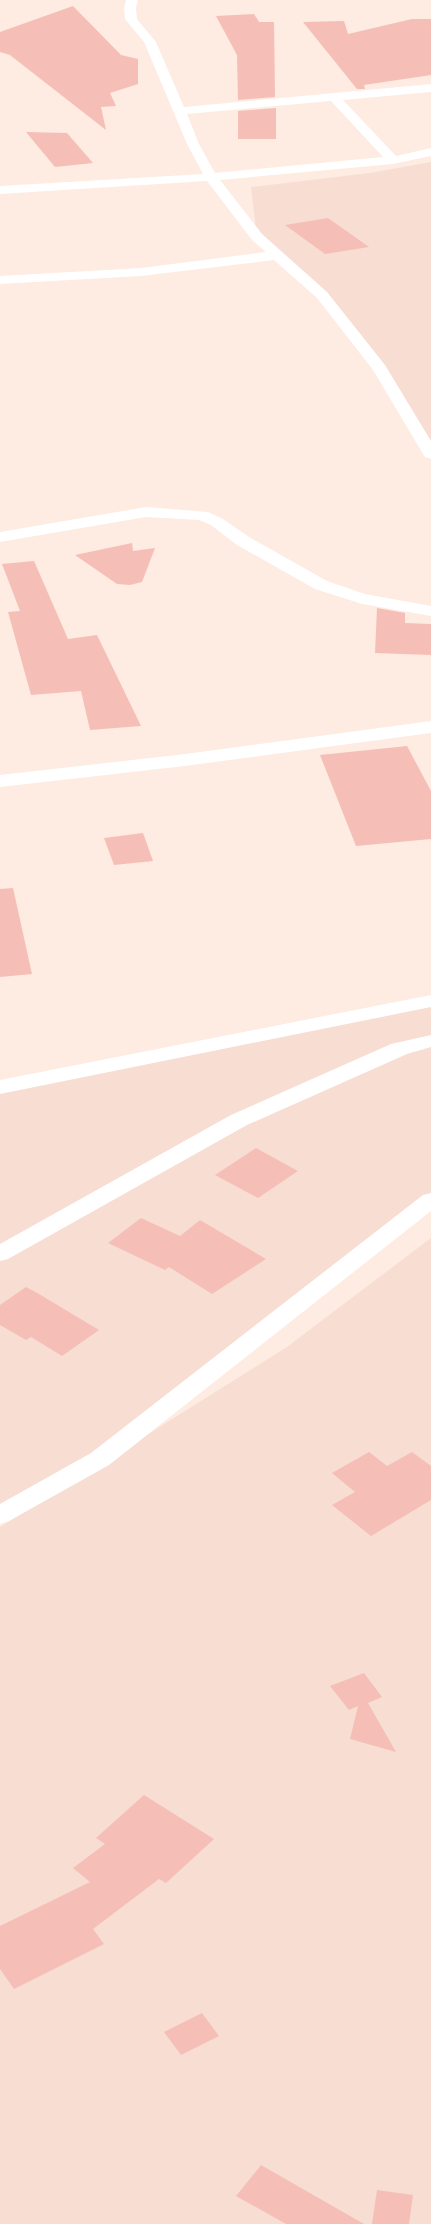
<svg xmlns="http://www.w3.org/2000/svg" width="431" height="2224" font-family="Figtree,sans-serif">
<rect width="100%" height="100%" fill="#feebe1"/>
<g fill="#f8ddd2">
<path d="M431,162V455L425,444L322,295L257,237L251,187L370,173Z"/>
<path d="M431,1001V1200L149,1422L0,1515V1087Z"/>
<path d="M431,1238V2224H0V1527L287,1347Z"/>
</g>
<g fill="#f5bfb7">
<path d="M73,6L121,55L138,59V84L110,93L116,106L101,107L106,130L10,55L0,52V32Z"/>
<path d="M254,14L259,22H274L275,97L238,100L237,55L216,16Z"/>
<path d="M412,19H431V75L364,85L365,89H357L303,22L344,21L348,34Z"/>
<path d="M276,108V139H238V111Z"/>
<path d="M26,132L67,133L93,163L55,167Z"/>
<path d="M328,218L369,247L325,254L285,225Z"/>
<path d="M132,543L133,551L155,548L142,582L130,585L117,584L75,555Z"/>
<path d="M34,561L68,639L97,635L141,726L90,730L81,691L31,695L8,612L20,611L2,564Z"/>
<path d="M377,608L405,613V623L431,624V655L375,653Z"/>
<path d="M407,746L431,791V839L356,846L320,755Z"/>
<path d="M143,833L153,861L114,865L104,838Z"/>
<path d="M13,888L32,974L0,977V889Z"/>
<path d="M256,1148L298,1171L258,1198L215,1175Z"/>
<path d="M141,1218L180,1236L200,1220L266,1259L212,1294L169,1267L165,1270L108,1243Z"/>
<path d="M26,1287L39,1294L99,1330L62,1356L31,1337L26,1340L0,1325V1305Z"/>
<path d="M369,1452L387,1466L412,1452L431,1466V1500L371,1536L332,1505L355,1492L332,1473Z"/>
<path d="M364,1673L382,1697L368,1703L396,1752L350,1739L358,1706L349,1710L330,1686Z"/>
<path d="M144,1795L214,1839L166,1883L159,1879L93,1929L104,1944L14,1989L0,1969V1926L90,1882L73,1868L105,1844L96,1838Z"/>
<path d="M202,2013L219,2036L181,2055L164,2032Z"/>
<path d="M261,2165L364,2224H286L236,2196Z"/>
<path d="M377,2190L413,2195L409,2224H372Z"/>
</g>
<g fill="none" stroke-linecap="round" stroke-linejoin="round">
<g fill="#fff" fill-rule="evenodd">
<path d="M126,0H138L136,8L137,19L156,42L184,107L431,84V92L343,100L396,156L431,148V156L393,164L220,180L262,234L327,292L385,365L431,441V459L425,457L423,454L373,370L317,298L274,260L141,276L0,284V276L141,268L266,252L252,240L207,181L0,194V186L203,174L187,144L144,42L125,19L124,8ZM331,101L383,157L215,173L199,144L187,114Z"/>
<path d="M146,507L208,512L223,519L249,537L327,581L365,594L431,606V616L362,604L315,589L237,545L211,525L199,520L146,517L0,542V532Z"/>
<path d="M431,721V733L185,766L0,787V775L185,754Z"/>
<path d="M431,1035V1047L407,1054L247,1125L8,1259L0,1261V1244L231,1115L391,1044Z"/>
</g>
<g fill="#fff" fill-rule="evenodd">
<path d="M431,995V1007L0,1094V1080Z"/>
<path d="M431,1193V1211L109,1465L9,1521L0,1524V1504L91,1453L423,1195Z"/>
</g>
</g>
</svg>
